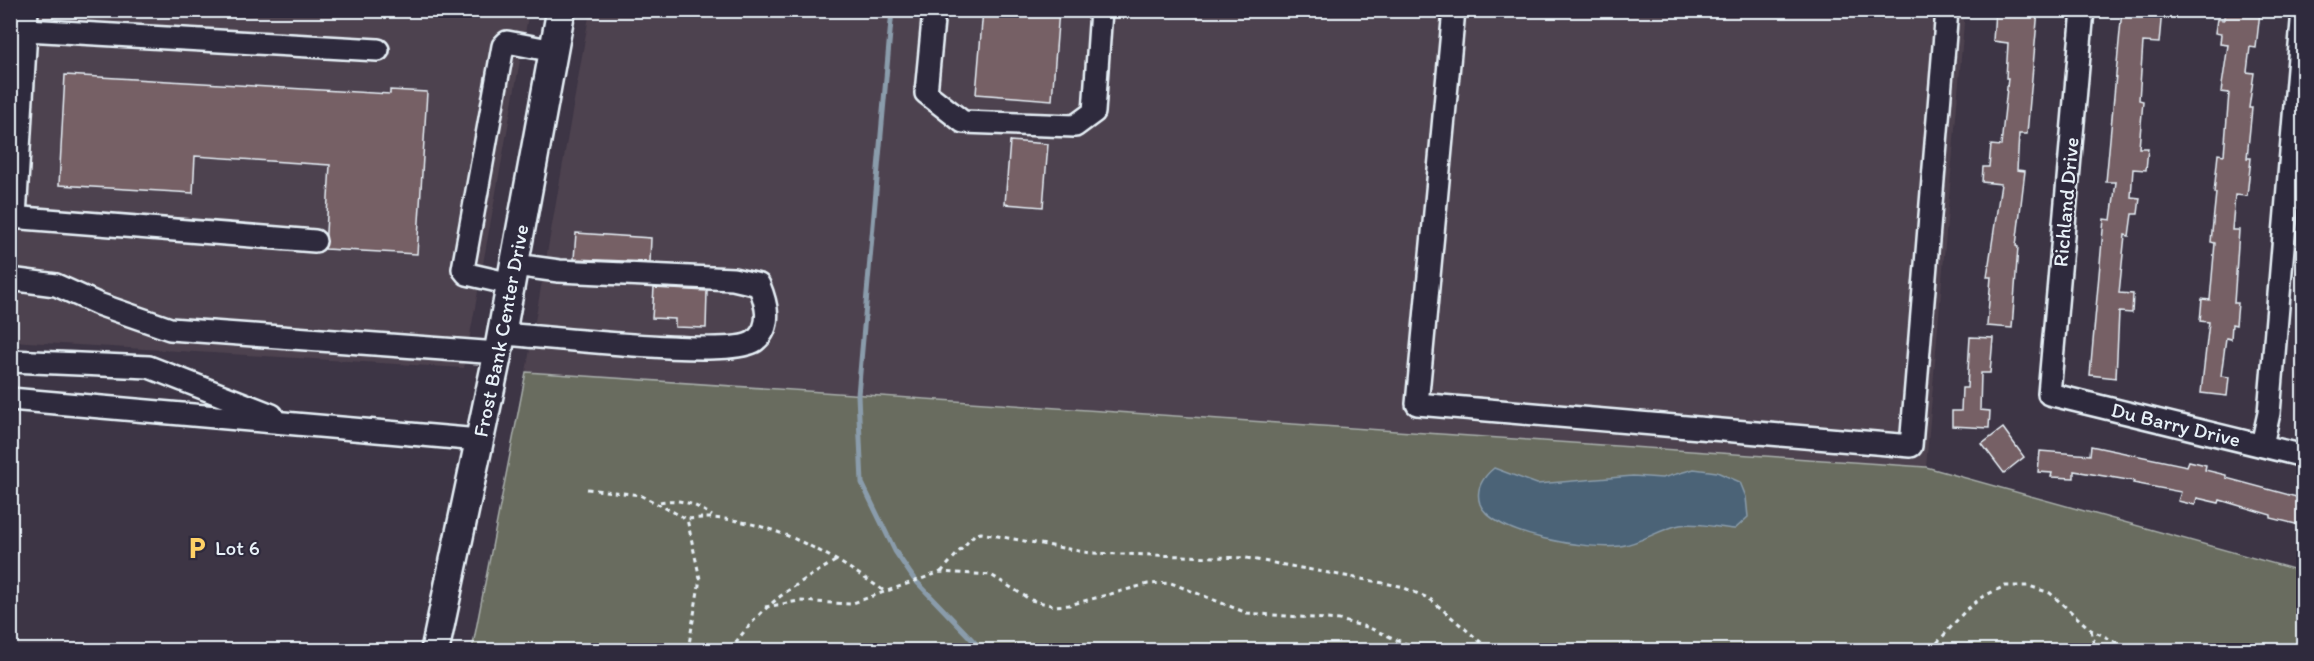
<svg xmlns="http://www.w3.org/2000/svg" width="2314" height="661" font-family="Itim,sans-serif">
<rect width="100%" height="100%" fill="#3d3545"/>
<filter id="ink" filterUnits="userSpaceOnUse"><feTurbulence type="fractalNoise" baseFrequency=".0167" numOctaves="2"/><feDisplacementMap in="SourceGraphic" scale="12" xChannelSelector="R" yChannelSelector="G"/><feConvolveMatrix kernelMatrix="1 2 1 2 8 2 1 2 1" color-interpolation-filters="sRGB"/></filter>
<g filter="url(#ink)">
<g fill="#4e424f">
<path d="M10,11H529L464,368L11,341Z"/>
<path d="M590,11H1965L1926,467L526,372Z"/>
</g>
<path fill="#696c5e" stroke="#a8aeab" stroke-width="1.5" d="M526,372L1926,467L2304,572L2303,650H472Z"/>
<path fill="#4c6477" stroke="#8a9cab" stroke-width="1.5" d="M1494,468L1537,484L1633,476L1662,478L1694,469L1717,472L1740,482L1746,497L1748,517L1735,529C1718,528 1697,522 1680,525C1659,529 1640,544 1620,546C1589,550 1493,536 1480,504C1475,489 1483,477 1494,468Z"/>
<g fill="none" stroke-linecap="round" stroke-linejoin="round">
<path stroke="#8a9cab" stroke-width="5" d="M892,10L858,395L862,483L895,551L914,579L982,650"/>
</g>
<g fill="#766065" stroke="#e8f1f8" stroke-width="1.5">
<path d="M983,10H1059L1052,100L976,94Z"/>
<path d="M2013,10H2038L2027,134H2019L2017,170L2025,171L2016,246L2018,247L2012,328L1987,326L1991,277H1987L2001,184L1982,182L1983,167H1989L1991,145L2001,146L2008,78H2006L2008,43L1993,41L1995,11Z"/>
<path d="M2122,10H2162L2159,43L2143,42L2139,100L2143,101L2139,148H2148L2146,170L2133,169L2131,197L2140,198L2138,214H2132L2129,236L2125,235L2119,293L2133,294L2132,313L2119,312L2116,378L2090,375L2104,219L2111,220L2116,182H2106Z"/>
<path d="M2225,10L2260,12L2256,48L2250,47L2247,72L2254,73L2249,108H2252L2247,158H2251L2247,196L2235,195L2232,230H2239L2234,303H2238L2236,325L2232,324L2231,339L2226,338L2221,376L2229,377L2227,396L2201,393L2209,322L2200,321L2202,299L2210,300L2215,243L2211,242L2216,193H2214L2218,154L2224,155L2229,93L2221,92L2228,45L2220,44L2221,34L2215,33L2217,19L2224,20Z"/>
<path d="M65,75L390,94V90L427,92L417,254L325,249L330,165L195,156L193,193L59,185Z"/>
<path d="M1010,141L1048,144L1043,207L1005,204Z"/>
<path d="M576,233L651,238L650,262L574,259Z"/>
<path d="M654,288L707,291L706,328L675,327V319L652,318Z"/>
<path d="M1970,337L1993,338L1990,373H1981L1980,410L1990,411L1989,428L1952,426V411H1961L1962,388H1967Z"/>
<path d="M2003,428L2024,457L2004,473L1982,444Z"/>
<path d="M2091,446L2187,466L2189,461L2206,465L2205,470L2226,475V478L2304,499V526L2271,518V515L2220,500L2219,503L2197,498L2195,505L2178,501L2181,492L2133,483L2134,481L2074,471V478L2051,477L2052,473L2038,472L2040,451L2090,455Z"/>
</g>
<g fill="none" stroke-linecap="round" stroke-linejoin="round">
<g stroke="#e8f1f8" stroke-width="26">
<g id="minor">
<path d="M934,10L926,93L963,122L1075,126L1094,112L1101,10"/>
<path d="M1454,10L1417,404L1911,446L1947,10"/>
<path id="s1" d="M2083,10L2049,394L2304,456"/>
<path d="M10,29L26,30L27,10"/>
<path d="M10,217L315,241"/>
<path d="M15,217L26,30L378,50"/>
<path d="M10,279L56,285L98,304L170,329L498,353"/>
<path d="M511,284L467,274L463,269L503,46L507,42L554,51"/>
<path d="M502,334C541,336 735,360 756,340C773,325 766,302 759,285L733,279L559,271L515,265"/>
<path d="M10,361L149,367L272,415"/>
<path d="M10,399L479,440"/>
<path d="M2262,445L2269,413L2303,10"/>
</g>
</g>
<g stroke="#e8f1f8" stroke-width="32">
<g id="major">
<path id="s2" d="M435,650L498,353L561,10"/>
</g>
</g>
<g stroke="#e8f1f8" stroke-width="3" stroke-dasharray="4.5 4.5" stroke-linecap="butt">
<path d="M587,489L640,495L687,519"/>
<path d="M660,502C680,498 696,504 712,516"/>
<path d="M941,572L974,535L981,533L1090,553L1246,558L1400,586L1430,599L1490,650"/>
<path d="M765,607L799,601L850,604L941,572L991,575L1031,600L1055,606L1069,605L1148,584L1171,583L1247,613L1339,620L1367,627L1421,650"/>
<path d="M2091,630L2095,650"/>
<path d="M688,650L700,579L687,519C758,511 828,552 884,591"/>
<path d="M730,650C764,603 788,589 837,560"/>
<path d="M1931,650L1965,611L1982,597L2005,586H2029L2050,593L2091,630L2133,650"/>
</g>
<use href="#minor" stroke="#2f2a3d" stroke-width="21"/>
<use href="#major" stroke="#2f2a3d" stroke-width="27"/>
</g>
</g>
<defs>
<g id="parking-bare" transform="scale(1.8)"><path d="M-3.5-5.5H1a3.5 3.5 0 0 1 0 7H-1V5.5H-3.5ZM-1-3.4V-.6H.8a1.4 1.4 0 0 0 0-2.8Z" fill="#ffd166" stroke="#2f2a3d" stroke-width="2.5" paint-order="stroke"/></g>
</defs>
<g fill-rule="evenodd">
<use href="#parking-bare" x="197" y="548"/>
</g>
<g text-anchor="middle" stroke-width="4.5" stroke-linejoin="round" paint-order="stroke">
<g font-size="21" fill="#e8f1f8" stroke="#2f2a3d">
<text transform="translate(2066 202) rotate(-85)" y="7">Richland Drive</text>
<text dy="7" stroke="none"><textPath href="#s2" startOffset="326">Frost Bank Center Drive</textPath></text>
<text dy="7" stroke="none"><textPath href="#s1" startOffset="516">Du Barry Drive</textPath></text>
</g>
<g font-size="21" fill="#e8f1f8" stroke="#2f2a3d" text-anchor="start">
<text x="215" y="555">Lot 6</text>
</g>
</g>
<rect width="2314" height="661" fill="none" stroke="#2f2a3d" stroke-width="36"/>
<rect x="18" y="18" width="2278" height="625" fill="none" stroke="#e8f1f8" stroke-width="2" filter="url(#ink)"/>
</svg>
